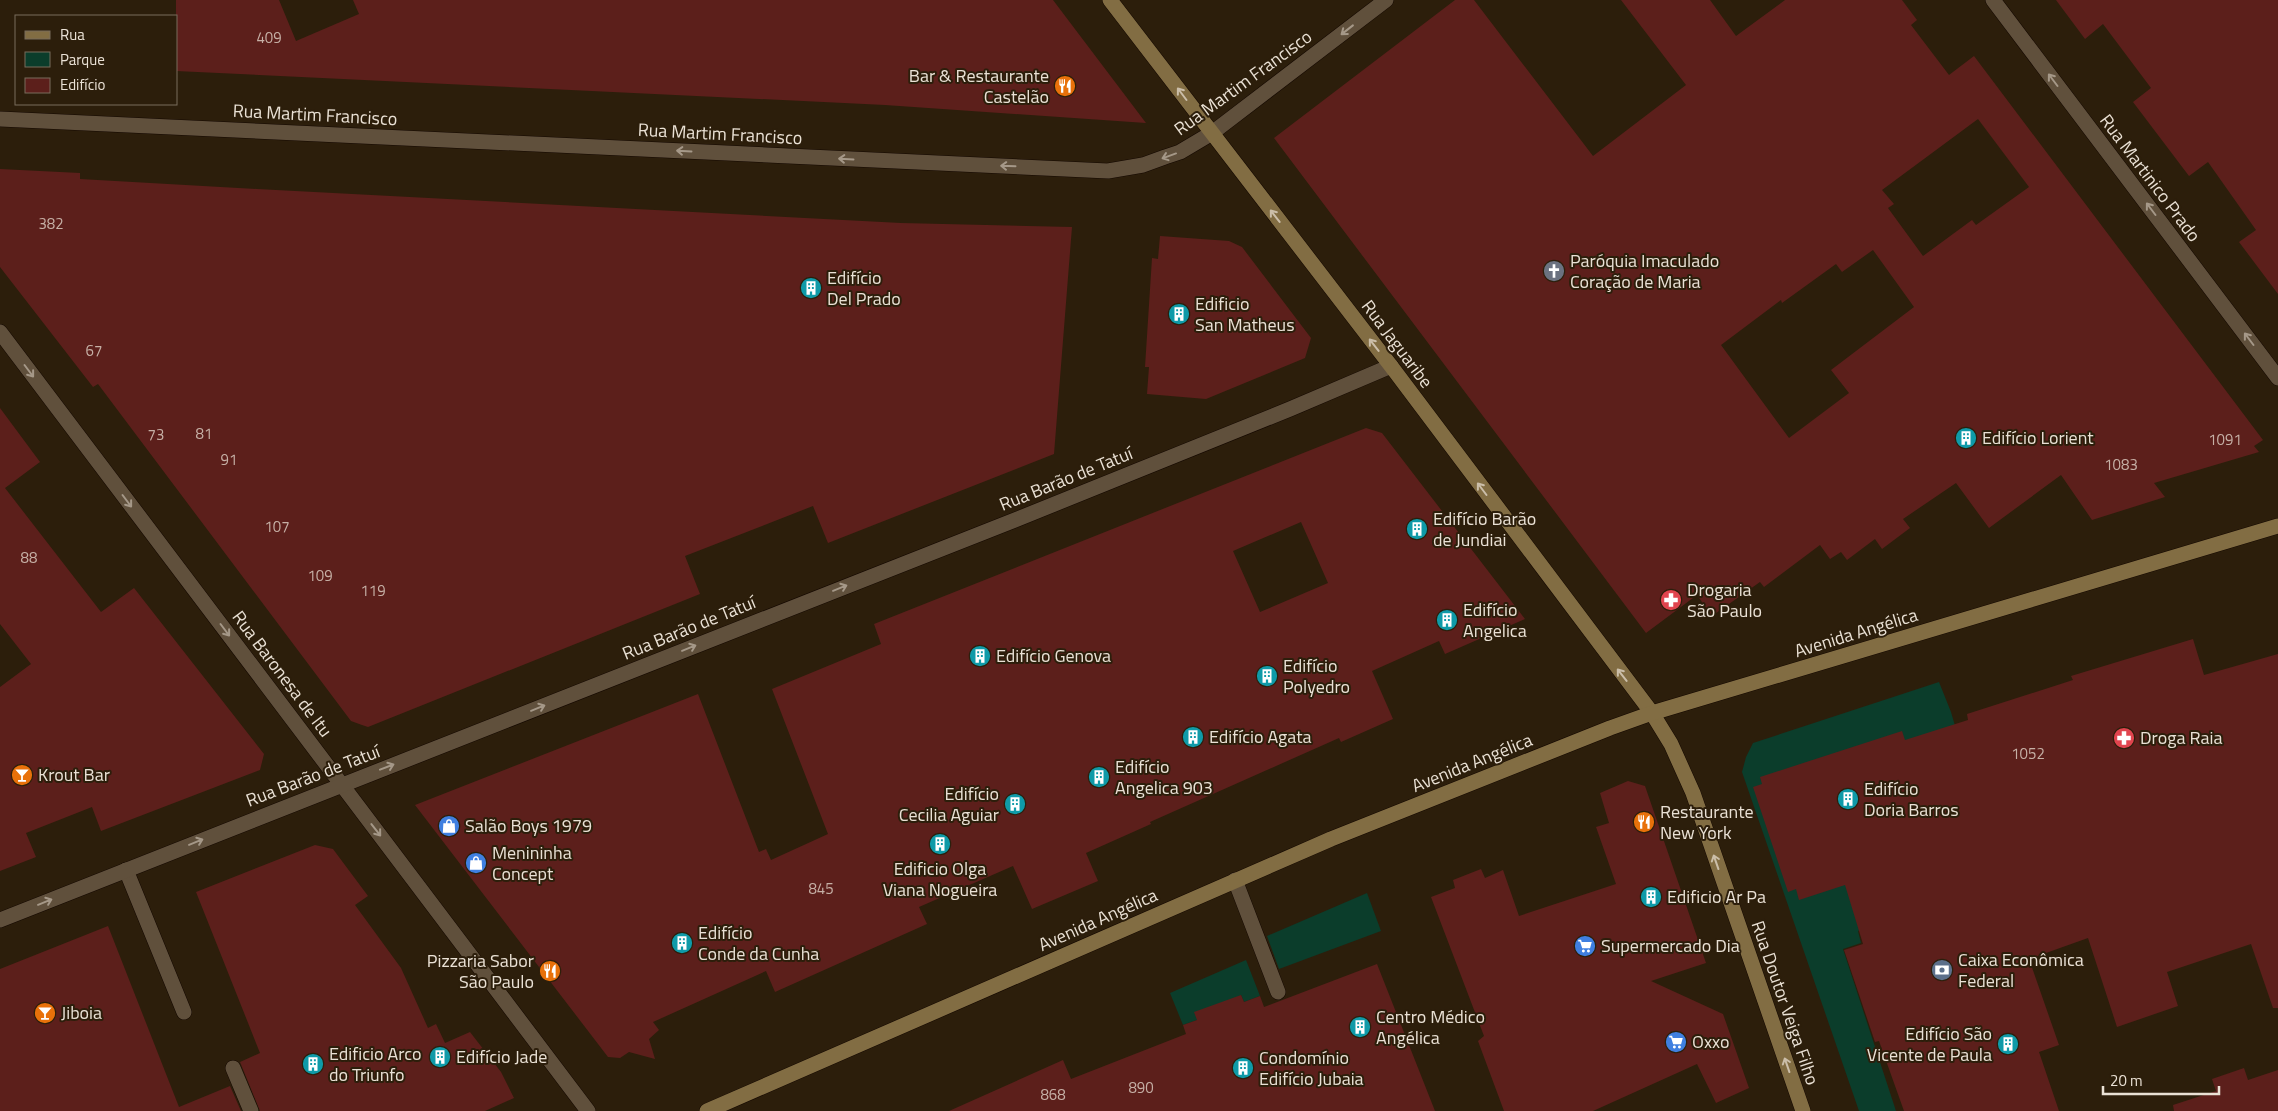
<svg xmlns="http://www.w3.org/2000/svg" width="2278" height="1111" font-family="'Titillium Web',sans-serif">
<rect width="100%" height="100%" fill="#2c1e0b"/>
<g fill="#0b3d2b">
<path d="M1939,682L1951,712L1980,812L1968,893L1858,931L1861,943L1843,949L1896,1111H1859L1742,772L1746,757L1753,743Z"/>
<path d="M1367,893L1381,931L1279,969L1267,936Z"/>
<path d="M1246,960L1260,996L1244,1002L1241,995L1197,1020L1183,1025L1170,993Z"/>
</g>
<g fill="#5c1f1b" fill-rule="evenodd">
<path d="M176,0H279L296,41L359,14L353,0H1053L1146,123L885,105L176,71Z"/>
<path d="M1455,0H1474L1593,156L1686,85L1621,0H1710L1736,36L1785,0H1902L1917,20L1911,25L1949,75L1974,56L2263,440L2254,446L2259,452L2154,483L2165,497L2092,520L2061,475L1989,528L1956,483L1903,519L1910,528L1882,549L1875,539L1847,560L1841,552L1830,559L1820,545L1764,587L1760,582L1712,616L1697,595L1646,633L1274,138ZM1978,119L2029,187L1976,225L1972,220L1923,256L1888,208L1894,204L1882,190ZM1873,250L1914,307L1831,370L1849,393L1789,438L1721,345L1781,300L1782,303L1836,264L1842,272Z"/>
<path d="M2056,0H2278V294L2239,242L2256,230L2208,162L2189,176L2133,102L2151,88L2103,24L2085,39Z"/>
<path d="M0,169L80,173V179L257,189L901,223L1072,227L1054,454L828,543L813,506L685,556L700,594L368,727L362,725L351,721L98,384L93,387L0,267Z"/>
<path d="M1160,236L1229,241L1242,247L1311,338L1305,358L1206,399L1147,394L1149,367H1145L1152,258L1158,259Z"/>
<path d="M0,408L40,462L5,488L101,612L134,588L264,754L260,770L101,831L92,807L26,833L36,857L0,871V687L31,664L0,624Z"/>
<path d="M1366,428L1382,433L1525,619L1445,654L1439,641L1372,671L1393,719L1341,742L1339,738L1150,822L1151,824L1086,853L1098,881L1032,909L1013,866L919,907L927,924L775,992L766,971L653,1022L659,1030L649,1039L655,1059L629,1052L620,1058L608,1057L415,805L698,694L759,852L766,849L771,860L828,834L772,689L881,644L874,624ZM1301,522L1328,583L1260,612L1233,551Z"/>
<path d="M2193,639L2204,675L2278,654V1008H2273L2251,944L2167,972L2178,1006L2117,1027L2088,938L2029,959L2059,1045L2039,1052L2059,1111H1904L1879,1041L1875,1042L1844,950L1863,944L1845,885L1799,900L1796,889L1788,892L1753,787L1762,784L1760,777L1902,731L1905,740L1968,720L1967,714L2073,680L2071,676Z"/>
<path d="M1628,781L1645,786L1706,963L1651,981L1723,1014L1749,1088L1716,1103L1697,1064L1593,1111H1504L1478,1041L1484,1036L1431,897L1455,888L1453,880L1481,869L1485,878L1503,870L1519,916L1616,884L1596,827L1609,823L1600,793Z"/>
<path d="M315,845L333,849L368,896L355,905L401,968L428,1028L436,1024L445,1043L470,1032L501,1072L514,1098L485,1111H260L240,1062L260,1053L196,892Z"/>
<path d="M108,926L179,1107L230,1086L241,1111H0V969Z"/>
<path d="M1377,964L1435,1111H949L1063,1060L1071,1079L1186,1034L1183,1025L1197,1020L1194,1012L1241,995L1244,1002L1260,996L1264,1007Z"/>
<path d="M2244,1068L2248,1080L2278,1070V1111H2174L2173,1105L2216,1091L2212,1079Z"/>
</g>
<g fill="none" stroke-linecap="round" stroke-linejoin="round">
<g stroke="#140800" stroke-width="16">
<g id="lane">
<path d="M126,870L184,1012"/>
<path d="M1235,880L1278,992"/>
<path d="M233,1068L251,1111"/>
</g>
</g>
<g stroke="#140800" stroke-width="16">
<g id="street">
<path d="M1993,0L2278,378"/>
<path d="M0,119L1108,171L1143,165L1165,157L1180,152L1212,133L1386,0"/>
<path d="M0,332L588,1111"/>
<path d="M0,920L1015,520L1290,409L1391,366"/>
</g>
</g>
<g stroke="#140800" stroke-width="16">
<g id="secondary">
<path d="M1110,0L1391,366L1652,713L1671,744L1693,793L1803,1111"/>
<path d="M707,1111L1331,839L1610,728L1652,713L2278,526"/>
</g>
</g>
<use href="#lane" stroke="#60503c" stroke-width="15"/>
<use href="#street" stroke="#60503c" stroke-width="15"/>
<use href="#secondary" stroke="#826d43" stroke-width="15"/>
</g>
<defs><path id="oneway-shaft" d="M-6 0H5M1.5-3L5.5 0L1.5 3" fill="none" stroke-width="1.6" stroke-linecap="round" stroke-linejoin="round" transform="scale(1.25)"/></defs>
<g stroke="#a59888">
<use href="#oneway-shaft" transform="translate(1347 30) rotate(142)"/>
<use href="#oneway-shaft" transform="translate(2053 80) rotate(-127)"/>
<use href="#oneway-shaft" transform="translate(684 151) rotate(-177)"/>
<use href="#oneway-shaft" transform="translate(1169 156) rotate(160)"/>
<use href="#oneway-shaft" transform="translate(846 159) rotate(-177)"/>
<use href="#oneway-shaft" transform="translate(1008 166) rotate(-178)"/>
<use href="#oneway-shaft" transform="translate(2151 209) rotate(-127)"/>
<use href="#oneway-shaft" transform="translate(2249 339) rotate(-127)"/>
<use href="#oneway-shaft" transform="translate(29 371) rotate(53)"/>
<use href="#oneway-shaft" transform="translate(127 501) rotate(53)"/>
<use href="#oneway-shaft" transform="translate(840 588) rotate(-22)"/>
<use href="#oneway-shaft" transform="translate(225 630) rotate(53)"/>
<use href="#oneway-shaft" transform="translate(689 648) rotate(-22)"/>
<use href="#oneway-shaft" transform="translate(538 708) rotate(-22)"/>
<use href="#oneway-shaft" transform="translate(387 767) rotate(-21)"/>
<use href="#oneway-shaft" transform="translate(376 830) rotate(52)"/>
<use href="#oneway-shaft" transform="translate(196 842) rotate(-22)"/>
<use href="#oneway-shaft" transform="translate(45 902) rotate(-22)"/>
</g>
<g stroke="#cbbea9">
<use href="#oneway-shaft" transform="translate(1182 94) rotate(-127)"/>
<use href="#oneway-shaft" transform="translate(1275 216) rotate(-128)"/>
<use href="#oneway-shaft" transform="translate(1374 345) rotate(-128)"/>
<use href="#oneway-shaft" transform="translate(1482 489) rotate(-127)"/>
<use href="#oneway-shaft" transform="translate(1622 675) rotate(-128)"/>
<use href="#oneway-shaft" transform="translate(1716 862) rotate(-109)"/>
<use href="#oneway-shaft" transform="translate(1787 1065) rotate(-109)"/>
</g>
<defs>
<g id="restaurant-disc" transform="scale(1.125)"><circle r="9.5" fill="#e8710a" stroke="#2c1e0b"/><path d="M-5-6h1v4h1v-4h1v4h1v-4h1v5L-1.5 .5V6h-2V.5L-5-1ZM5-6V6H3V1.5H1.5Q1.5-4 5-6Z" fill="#fff"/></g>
<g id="church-disc" transform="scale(1.125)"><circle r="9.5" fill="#6b7280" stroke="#2c1e0b"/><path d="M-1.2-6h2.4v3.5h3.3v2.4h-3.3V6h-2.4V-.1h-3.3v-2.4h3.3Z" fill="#fff"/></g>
<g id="building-disc" transform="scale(1.125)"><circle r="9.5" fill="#0f9aa8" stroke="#2c1e0b"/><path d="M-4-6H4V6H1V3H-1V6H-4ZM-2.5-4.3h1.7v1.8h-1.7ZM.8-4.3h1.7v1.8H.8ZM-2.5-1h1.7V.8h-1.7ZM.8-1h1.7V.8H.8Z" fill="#fff"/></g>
<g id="pharmacy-disc" transform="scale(1.125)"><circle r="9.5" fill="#e0444e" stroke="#2c1e0b"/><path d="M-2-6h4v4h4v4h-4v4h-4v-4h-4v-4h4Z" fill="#fff"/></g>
<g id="bar-disc" transform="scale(1.125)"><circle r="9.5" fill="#e8710a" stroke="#2c1e0b"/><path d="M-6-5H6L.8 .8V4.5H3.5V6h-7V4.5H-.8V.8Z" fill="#fff"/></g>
<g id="shop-disc" transform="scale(1.125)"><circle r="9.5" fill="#3f7fe0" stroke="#2c1e0b"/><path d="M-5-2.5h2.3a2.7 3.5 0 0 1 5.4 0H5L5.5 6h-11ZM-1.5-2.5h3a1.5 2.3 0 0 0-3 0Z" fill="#fff"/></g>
<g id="supermarket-disc" transform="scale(1.125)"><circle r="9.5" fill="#3f7fe0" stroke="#2c1e0b"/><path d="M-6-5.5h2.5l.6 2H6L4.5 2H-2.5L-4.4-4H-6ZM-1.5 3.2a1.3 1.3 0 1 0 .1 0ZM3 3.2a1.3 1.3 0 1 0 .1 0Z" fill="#fff"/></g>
<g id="bank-disc" transform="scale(1.125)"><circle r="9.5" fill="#5c6f8a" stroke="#2c1e0b"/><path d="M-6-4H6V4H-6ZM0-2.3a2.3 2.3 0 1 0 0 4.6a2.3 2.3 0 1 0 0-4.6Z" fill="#fff"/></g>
</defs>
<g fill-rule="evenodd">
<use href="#restaurant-disc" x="1065" y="86"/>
<use href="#church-disc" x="1554" y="271"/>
<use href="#building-disc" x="811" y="288"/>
<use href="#building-disc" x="1179" y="314"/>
<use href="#building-disc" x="1966" y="438"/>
<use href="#building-disc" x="1417" y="529"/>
<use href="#pharmacy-disc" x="1671" y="600"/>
<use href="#building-disc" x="1447" y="620"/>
<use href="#building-disc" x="980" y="656"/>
<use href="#building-disc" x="1267" y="676"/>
<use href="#building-disc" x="1193" y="737"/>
<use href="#pharmacy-disc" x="2124" y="738"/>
<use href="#bar-disc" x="22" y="775"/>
<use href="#building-disc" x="1099" y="777"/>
<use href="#building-disc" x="1848" y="799"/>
<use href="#building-disc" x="1015" y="804"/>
<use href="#restaurant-disc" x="1644" y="822"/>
<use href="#shop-disc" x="449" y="826"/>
<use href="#building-disc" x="940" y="844"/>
<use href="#shop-disc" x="476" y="863"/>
<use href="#building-disc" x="1651" y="897"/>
<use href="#building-disc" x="682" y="943"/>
<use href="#supermarket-disc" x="1585" y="946"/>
<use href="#bank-disc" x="1942" y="970"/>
<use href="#restaurant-disc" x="550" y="971"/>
<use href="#bar-disc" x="45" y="1013"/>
<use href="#building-disc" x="1360" y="1027"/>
<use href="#supermarket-disc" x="1676" y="1042"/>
<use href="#building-disc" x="2008" y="1044"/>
<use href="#building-disc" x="440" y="1057"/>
<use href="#building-disc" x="313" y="1064"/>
<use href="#building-disc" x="1243" y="1068"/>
</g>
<g text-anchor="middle" stroke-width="4" stroke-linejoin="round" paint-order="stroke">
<g font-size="15" fill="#c6b0a6">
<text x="269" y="43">409</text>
<text x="51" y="229">382</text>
<text x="94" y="356">67</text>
<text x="204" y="439">81</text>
<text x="156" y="440">73</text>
<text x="2225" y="445">1091</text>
<text x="229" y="465">91</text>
<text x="2121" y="470">1083</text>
<text x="277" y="532">107</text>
<text x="29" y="563">88</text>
<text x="320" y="581">109</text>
<text x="373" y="596">119</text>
<text x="2028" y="759">1052</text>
<text x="821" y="894">845</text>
<text x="1141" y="1093">890</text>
<text x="1053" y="1100">868</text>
</g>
<g font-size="18" fill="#eae1d5" stroke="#2c1e0b" text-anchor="start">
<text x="1049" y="82" text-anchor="end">Bar &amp; Restaurante<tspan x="1049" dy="21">Castelão</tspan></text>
<text x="1570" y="267">Paróquia Imaculado<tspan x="1570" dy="21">Coração de Maria</tspan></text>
<text x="827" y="284">Edifício<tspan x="827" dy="21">Del Prado</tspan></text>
<text x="1195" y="310">Edificio<tspan x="1195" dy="21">San Matheus</tspan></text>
<text x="1982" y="444">Edifício Lorient</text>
<text x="1433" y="525">Edifício Barão<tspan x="1433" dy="21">de Jundiai</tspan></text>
<text x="1687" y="596">Drogaria<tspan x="1687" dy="21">São Paulo</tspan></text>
<text x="1463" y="616">Edifício<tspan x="1463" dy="21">Angelica</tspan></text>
<text x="996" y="662">Edifício Genova</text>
<text x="1283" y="672">Edifício<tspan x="1283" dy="21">Polyedro</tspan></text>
<text x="1209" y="743">Edifício Agata</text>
<text x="2140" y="744">Droga Raia</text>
<text x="1115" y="773">Edifício<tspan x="1115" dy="21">Angelica 903</tspan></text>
<text x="38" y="781">Krout Bar</text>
<text x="1864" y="795">Edifício<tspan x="1864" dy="21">Doria Barros</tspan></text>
<text x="999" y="800" text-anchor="end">Edifício<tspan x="999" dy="21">Cecilia Aguiar</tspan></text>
<text x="1660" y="818">Restaurante<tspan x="1660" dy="21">New York</tspan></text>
<text x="465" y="832">Salão Boys 1979</text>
<text x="492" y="859">Menininha<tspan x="492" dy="21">Concept</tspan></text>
<text x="940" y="875" text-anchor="middle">Edificio Olga<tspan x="940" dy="21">Viana Nogueira</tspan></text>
<text x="1667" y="903">Edificio Ar Pa</text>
<text x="698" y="939">Edifício<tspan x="698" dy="21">Conde da Cunha</tspan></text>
<text x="1601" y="952">Supermercado Dia</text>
<text x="1958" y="966">Caixa Econômica<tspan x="1958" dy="21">Federal</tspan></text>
<text x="534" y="967" text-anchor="end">Pizzaria Sabor<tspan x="534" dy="21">São Paulo</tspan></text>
<text x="61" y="1019">Jiboia</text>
<text x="1376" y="1023">Centro Médico<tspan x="1376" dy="21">Angélica</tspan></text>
<text x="1992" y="1040" text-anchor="end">Edifício São<tspan x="1992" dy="21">Vicente de Paula</tspan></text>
<text x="1692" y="1048">Oxxo</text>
<text x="329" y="1060">Edificio Arco<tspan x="329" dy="21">do Triunfo</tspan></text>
<text x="456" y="1063">Edifício Jade</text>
<text x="1259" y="1064">Condomínio<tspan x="1259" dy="21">Edifício Jubaia</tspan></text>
</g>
<g font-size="18" fill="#eae1d5" stroke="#2c1e0b">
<text transform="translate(1243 83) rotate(-36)" y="6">Rua Martim Francisco</text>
<text transform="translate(315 115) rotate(3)" y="6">Rua Martim Francisco</text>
<text transform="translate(720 134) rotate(3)" y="6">Rua Martim Francisco</text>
<text transform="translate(2150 178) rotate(53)" y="6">Rua Martinico Prado</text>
<text transform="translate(1397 344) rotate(53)" y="6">Rua Jaguaribe</text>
<text transform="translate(1066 479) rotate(-22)" y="6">Rua Barão de Tatuí</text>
<text transform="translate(689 628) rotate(-22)" y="6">Rua Barão de Tatuí</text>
<text transform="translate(1856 633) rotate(-17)" y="6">Avenida Angélica</text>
<text transform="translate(282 674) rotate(53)" y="6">Rua Baronesa de Itu</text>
<text transform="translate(1472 763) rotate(-22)" y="6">Avenida Angélica</text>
<text transform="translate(313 776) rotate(-21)" y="6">Rua Barão de Tatuí</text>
<text transform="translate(1098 920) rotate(-24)" y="6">Avenida Angélica</text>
<text transform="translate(1785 1003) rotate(71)" y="6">Rua Doutor Veiga Filho</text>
</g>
</g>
<rect x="15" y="15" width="162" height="90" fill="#2c1e0b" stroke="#786c5c"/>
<rect x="25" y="31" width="25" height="8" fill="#826d43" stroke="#786c5c"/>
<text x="60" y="40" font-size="15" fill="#eae1d5">Rua</text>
<rect x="25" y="52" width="25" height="15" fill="#0b3d2b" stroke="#786c5c"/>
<text x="60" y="65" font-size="15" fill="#eae1d5">Parque</text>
<rect x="25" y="78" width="25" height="15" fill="#5c1f1b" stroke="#786c5c"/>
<text x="60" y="90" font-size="15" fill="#eae1d5">Edifício</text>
<path d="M2103 1086v8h116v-8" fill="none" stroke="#eae1d5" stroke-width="2.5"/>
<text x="2110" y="1086" font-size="15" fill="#eae1d5" stroke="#2c1e0b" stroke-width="4" paint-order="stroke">20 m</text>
</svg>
